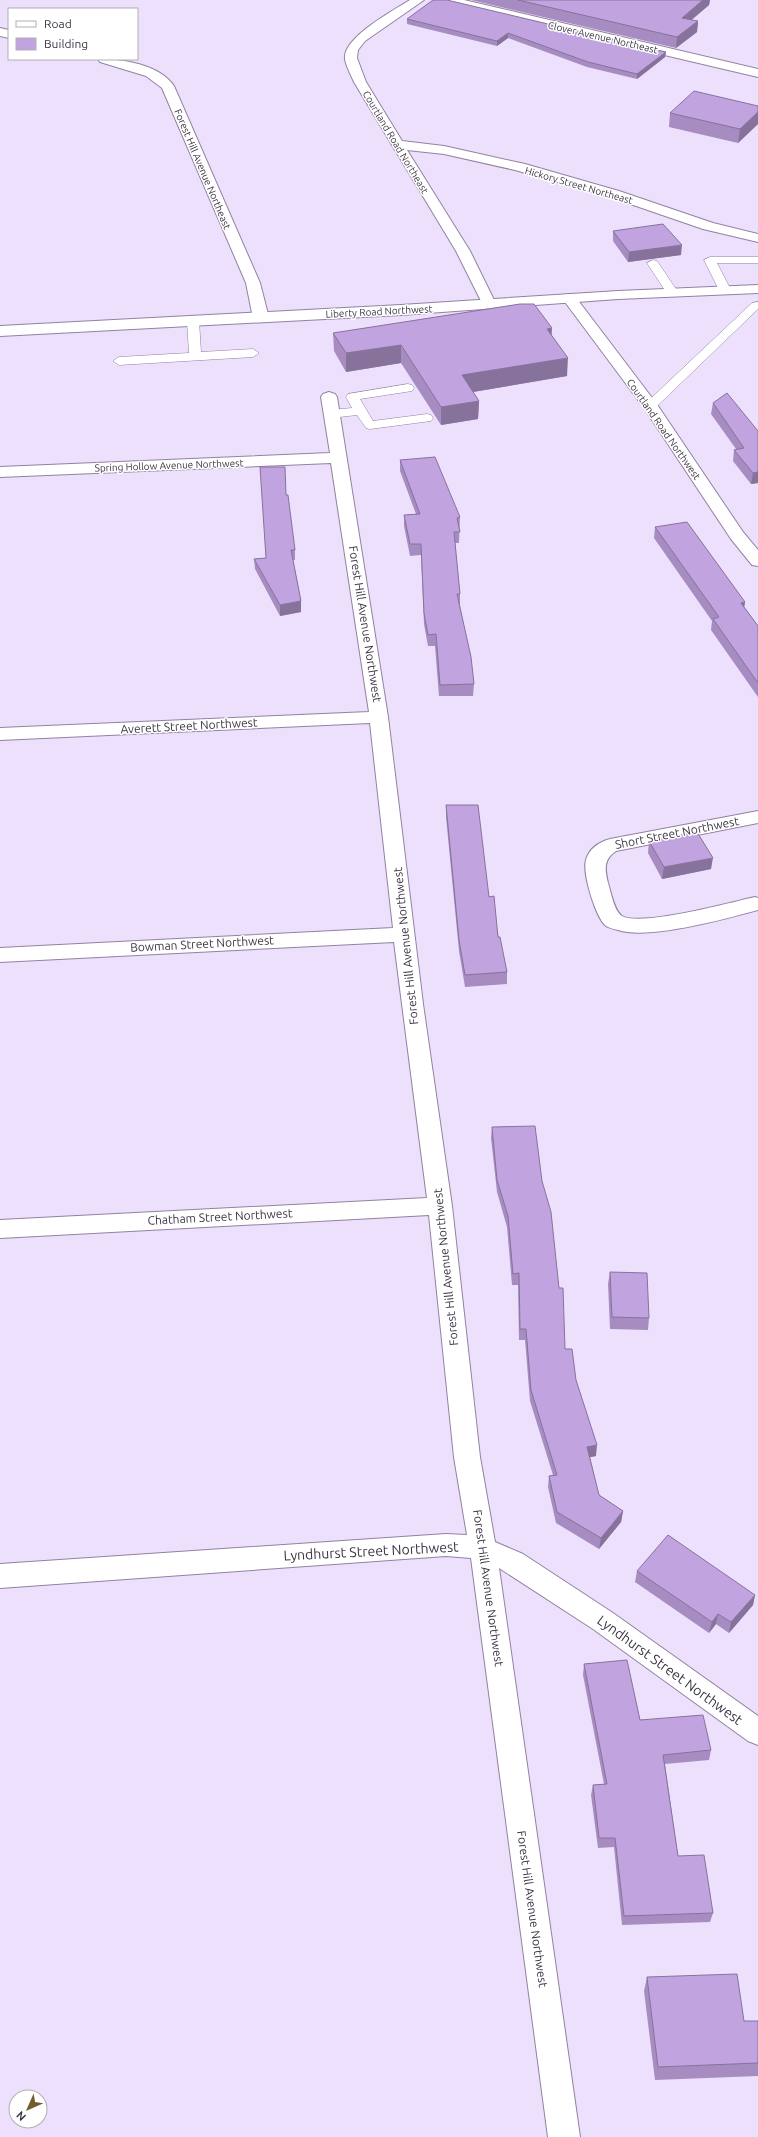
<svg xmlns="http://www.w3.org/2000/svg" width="758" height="2137" font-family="Ubuntu,sans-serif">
<rect width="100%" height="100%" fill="#ede0fc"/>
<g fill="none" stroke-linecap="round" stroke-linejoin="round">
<g stroke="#9182a1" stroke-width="1">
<g id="lane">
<path d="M710,257H758V263H717L731,290L725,293L719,290L704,260Z"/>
<path d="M653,260L657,261L678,292L676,294H668L666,292L647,263Z"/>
<path d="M758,302V309L654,409H646L644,406L646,403L752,303Z"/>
<path d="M193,317L199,321L201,352L253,349L259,353L253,357L119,365L113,361L119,357L189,353L187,321Z"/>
<path d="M408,384L412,385L414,388L412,391L360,399L373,421L427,414L431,415L433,418L431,421L370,429L366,428L357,415L331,418L325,414L331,410L352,408L346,397L348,394Z"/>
</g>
</g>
<g stroke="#9182a1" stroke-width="2">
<g id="street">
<path d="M410,0H424L365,41L358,50L357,58L366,82L402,141L444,146L525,164L619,191L713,223L758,234V242L703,229L610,197L515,170L444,154L407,150L470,251L496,304L494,307H484L456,251L354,82C351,75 346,66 345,59C342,38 394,10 410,0Z"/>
<path d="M442,0H464L758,69V77L448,4Z"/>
<path d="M0,28L9,30V38L0,36Z"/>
<path d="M98,59C122,59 159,64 174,86L260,283L269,318L266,321H256L253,318L246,283L162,88L146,76L100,62Z"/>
<path d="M569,294L574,295L656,403L743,532L758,550V566L752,565L731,539L644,408L562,298L564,295Z"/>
<path d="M329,392L335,394L337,397L388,717L423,1004L452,1206L480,1457L495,1542L523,1554L613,1613L758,1716V1745L748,1741L593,1629L499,1568L580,2137H548L471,1558L446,1556L0,1588V1564L446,1534L467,1535L454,1457L429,1215L0,1238V1220L427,1198L394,942L0,962V948L393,928L370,723L0,740V728L369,712L331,463L0,477V467L330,453L321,397L323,394Z"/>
<path d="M758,811V823L616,851C603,860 605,869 608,883C611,892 614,911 622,916C640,927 732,902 755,897L758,898V910C725,919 649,940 618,930C614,929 609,928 606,926C596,918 582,873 586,860C589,849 599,842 610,839Z"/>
</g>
</g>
<g stroke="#9182a1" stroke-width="2">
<path id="secondary" d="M758,285V293L618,299L401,315L0,336V326L401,305L618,291Z"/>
</g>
<use href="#lane" fill="#fff" fill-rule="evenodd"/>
<use href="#street" fill="#fff" fill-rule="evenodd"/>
<use href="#secondary" fill="#fff" fill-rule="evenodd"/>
</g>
<g fill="#a68cc0">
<path d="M471,0H710L709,5L691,20L698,21L697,32L676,48Z"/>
<path d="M448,1L666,52L665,57L637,79L587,67L508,38L497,46L407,24V19Z"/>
<path d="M758,106V124L738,143L669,127L670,113Z"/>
<path d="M613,231L681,255L628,262L613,241Z"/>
<path d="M333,333L551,335L567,376L473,392L479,401L478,419L441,425L401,363L346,372L334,351Z"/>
<path d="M713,403L758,431V483L751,484L733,461L734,450L736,449L711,414Z"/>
<path d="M400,460L460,517L459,543H455L460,594V606L474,684L473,696H439L435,646H428L424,624L421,555L410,556L404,526V515L416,514L400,471Z"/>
<path d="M286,495L295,550V560H293L301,601V612L280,616L255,569L254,559L266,558Z"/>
<path d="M655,527L745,602L744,607L758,626V697L711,630L712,621L654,538Z"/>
<path d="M446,805L489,897L507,972V984L465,987L459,951L446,817Z"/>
<path d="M649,841L711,869L662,879L648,853Z"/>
<path d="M492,1127L542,1181L565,1349L576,1380L596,1456L590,1457L599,1495L623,1511L621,1522L599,1549L556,1523L548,1487L549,1476L553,1475L530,1401L525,1340H519L518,1285H512L507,1227L497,1192L491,1138Z"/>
<path d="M610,1272L649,1318L648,1330L610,1329L608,1284Z"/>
<path d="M637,1571L755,1595L753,1605L729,1633L716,1624L709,1633L635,1582Z"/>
<path d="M584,1664L640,1720L711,1750L709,1760L665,1764L678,1856L713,1913L710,1922L622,1925L614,1847L598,1848L591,1795L593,1785L604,1784L583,1675Z"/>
<path d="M647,1977L744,2021H758V2076L655,2080L644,1991Z"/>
</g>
<g fill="#87729c">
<path d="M703,0H710L709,5L681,29L682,18Z"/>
<path d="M698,21L697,32L676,48L677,37Z"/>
<path d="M508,33V38L497,46V41Z"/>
<path d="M666,52L665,57L637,79V74Z"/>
<path d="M758,112V124L738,143L740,129Z"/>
<path d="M682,245L681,255L628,262L629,252Z"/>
<path d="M552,328L551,346L547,329Z"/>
<path d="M401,345V363L346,372V353Z"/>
<path d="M568,358L567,376L461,394L462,375Z"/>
<path d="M479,401L478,419L441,425V407Z"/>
<path d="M758,472V483L751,484L753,473Z"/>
<path d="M301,601V612L280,616V605Z"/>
<path d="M745,602L743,614L741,603Z"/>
<path d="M713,858L711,869L662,879L664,867Z"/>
<path d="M597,1445L596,1456L586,1458L587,1447Z"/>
<path d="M623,1511L621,1522L599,1549L601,1538Z"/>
<path d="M755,1595L753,1605L729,1633L731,1622Z"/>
<path d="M718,1614L716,1624L709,1633L712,1622Z"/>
</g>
<g fill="#c1a3df" stroke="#87729c">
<path d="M433,0H447L666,52L637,74L588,62L508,33L497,41L407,19Z"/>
<path d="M518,0H703L682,18L698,21L677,37Z"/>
<path d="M694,91L758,106V112L740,129L670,113Z"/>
<path d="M663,224L682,245L629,252L613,231Z"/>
<path d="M520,304H534L552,328L547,329L568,358L462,375L479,401L441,407L401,345L346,353L333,333Z"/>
<path d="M727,393L758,431V472L753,473L734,450L744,448L713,403Z"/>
<path d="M435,457L460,517L457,518L460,532H454L460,594H457L471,657L474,684L440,685L436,634L428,635L424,613L421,544H410L404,515L420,514L400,460Z"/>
<path d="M260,467H285L286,495H288L295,550H291L301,601L280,605L254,559L266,558Z"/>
<path d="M687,522L745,602L741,603L758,626V683L713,619L719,617L655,527Z"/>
<path d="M446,805H478L489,897L494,896L498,937H500L507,972L465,975L459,940Z"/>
<path d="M697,832L713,858L664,867L649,841Z"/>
<path d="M535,1126L542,1181L551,1212L559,1288H563L565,1349H572L576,1380L597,1445L587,1447L599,1495L623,1511L601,1538L557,1512L549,1476L557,1475L531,1390L526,1329H520L519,1273L513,1274L508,1216L497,1180L492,1127Z"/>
<path d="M610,1272L647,1273L649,1318L612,1317Z"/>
<path d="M668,1535L755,1595L731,1622L718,1614L712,1622L637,1571Z"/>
<path d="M627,1660L640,1720L703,1715L711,1750L663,1755L678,1856L704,1855L713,1913L624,1916L615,1838H599L593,1785L607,1784L584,1664Z"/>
<path d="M737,1974L744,2021H758V2063L658,2067L647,1977Z"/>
</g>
<g text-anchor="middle" stroke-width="3" stroke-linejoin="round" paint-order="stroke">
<g font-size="10" fill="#3c3543" stroke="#fff">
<text transform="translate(603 37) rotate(13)" y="4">Clover Avenue Northeast</text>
<text transform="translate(396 142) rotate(59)" y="4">Courtland Road Northeast</text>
<text transform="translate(203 169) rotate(67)" y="4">Forest Hill Avenue Northeast</text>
<text transform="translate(579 185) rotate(16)" y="4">Hickory Street Northeast</text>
<text transform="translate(379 311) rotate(-3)" y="4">Liberty Road Northwest</text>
<text transform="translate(664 429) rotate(55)" y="4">Courtland Road Northwest</text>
<text transform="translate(169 465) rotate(-2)" y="4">Spring Hollow Avenue Northwest</text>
</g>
<g font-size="12" fill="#3c3543" stroke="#fff">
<text transform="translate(365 624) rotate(81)" y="4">Forest Hill Avenue Northwest</text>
<text transform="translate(189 726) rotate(-3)" y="4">Averett Street Northwest</text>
<text transform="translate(677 833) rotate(-11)" y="4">Short Street Northwest</text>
<text transform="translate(202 944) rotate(-3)" y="4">Bowman Street Northwest</text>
<text transform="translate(406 946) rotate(-96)" y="4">Forest Hill Avenue Northwest</text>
<text transform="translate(220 1217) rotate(-3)" y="4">Chatham Street Northwest</text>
<text transform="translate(446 1267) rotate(-96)" y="4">Forest Hill Avenue Northwest</text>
<text transform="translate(488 1588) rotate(82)" y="4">Forest Hill Avenue Northwest</text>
<text transform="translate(532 1909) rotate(82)" y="4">Forest Hill Avenue Northwest</text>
</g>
<g font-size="14" fill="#3c3543" stroke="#fff">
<text transform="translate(371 1551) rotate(-3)" y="5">Lyndhurst Street Northwest</text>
<text transform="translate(670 1670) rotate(36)" y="5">Lyndhurst Street Northwest</text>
</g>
</g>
<rect x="8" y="8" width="130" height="52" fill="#ffffff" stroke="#b1aeb4"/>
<rect x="16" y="21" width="20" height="6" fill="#ffffff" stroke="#b1aeb4"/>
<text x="44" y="28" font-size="12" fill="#3c3543">Road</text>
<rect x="16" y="38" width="20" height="12" fill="#c1a3df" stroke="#b1aeb4"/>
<text x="44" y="48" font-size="12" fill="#3c3543">Building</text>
<g transform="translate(28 2109) rotate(225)"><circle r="19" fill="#ffffff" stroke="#b1aeb4"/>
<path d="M0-3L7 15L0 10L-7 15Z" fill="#705e2c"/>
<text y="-6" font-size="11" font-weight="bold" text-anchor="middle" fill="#3c3543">N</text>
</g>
</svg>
